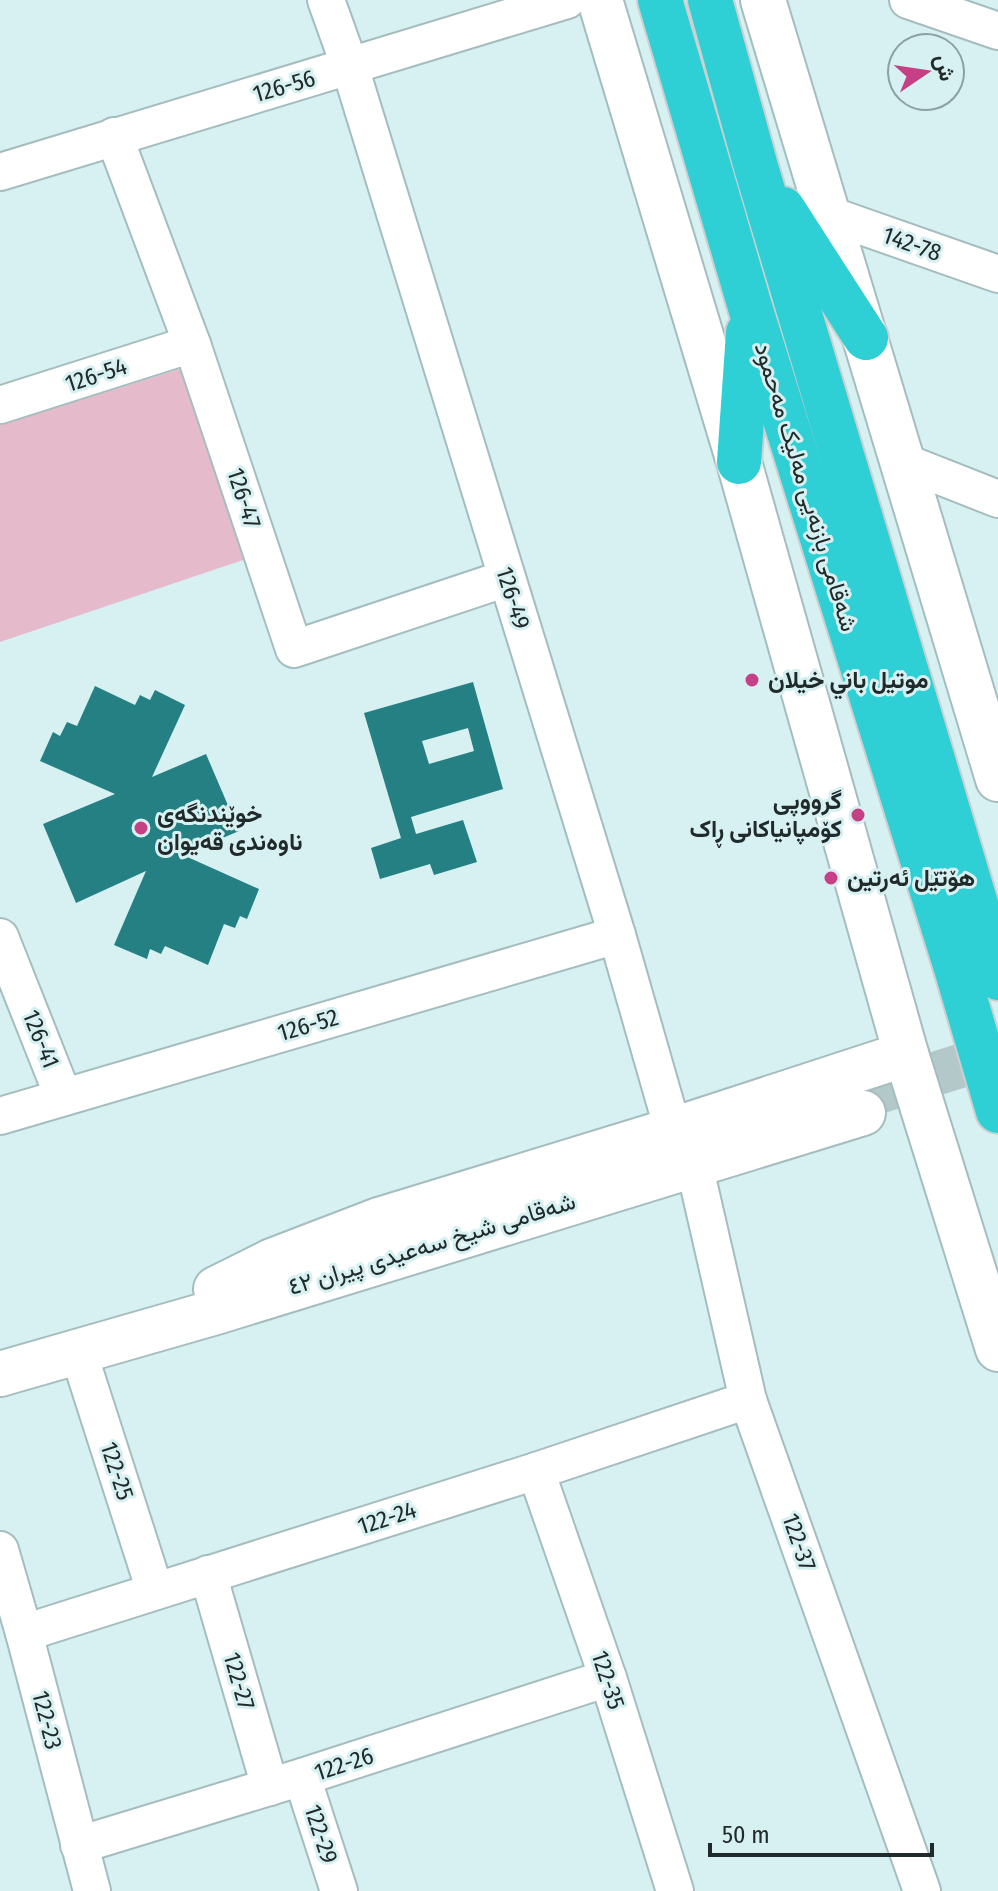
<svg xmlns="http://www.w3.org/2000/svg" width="998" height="1891" font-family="'Fira Sans Condensed',Vazirmatn,sans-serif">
<rect width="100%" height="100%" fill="#d7f0f1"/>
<path fill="#e5bbcb" d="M180,369L249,558L0,642V425Z"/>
<g fill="#248083" fill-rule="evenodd">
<path d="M473,682L503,789L411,817L416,834L463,820L477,862L434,875L430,864L380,879L371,848L401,838L364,713ZM468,728L474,751L429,764L422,741Z"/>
<path d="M95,686L135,705L140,695L150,700L155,690L185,705L152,777L206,754L239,831L183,855L259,889L247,919L240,916L235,928L224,924L208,965L165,946L161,954L150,949L147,959L114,945L146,871L76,903L43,824L115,794L40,761L53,732L60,736L67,722L77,726Z"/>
</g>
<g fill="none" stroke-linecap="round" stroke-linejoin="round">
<path stroke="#b3c8c9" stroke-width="44" stroke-dasharray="44 22" stroke-linecap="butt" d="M859,1098L998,1054"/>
<g stroke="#a5bdbe" stroke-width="40">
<g id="street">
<path d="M326,0L350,67L617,935L673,1130"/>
<path d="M908,0L998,31"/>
<path d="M114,136L192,344L294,649L507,578"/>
<path d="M0,172L567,0"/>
<path d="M827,214L998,274"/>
<path d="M0,405L192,344"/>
<path d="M904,462L998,499"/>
<path d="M0,937L63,1096"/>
<path d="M0,1116L617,935"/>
<path d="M699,1186L748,1400L922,1891"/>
<path d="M78,1351L155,1591"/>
<path d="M536,1471L608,1678L675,1891"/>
<path d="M0,1550L24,1633L92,1891"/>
<path d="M208,1574L270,1787"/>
<path d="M24,1633L536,1471L748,1400"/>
<path d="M302,1777L339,1891"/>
<path d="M79,1845L302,1777L608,1678"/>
</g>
</g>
<g stroke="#a5bdbe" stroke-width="48">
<g id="secondary">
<path d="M600,0L739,462L906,1054L998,1349"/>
<path d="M763,0L998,779"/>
<path d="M216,1289L272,1261L379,1220L673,1130L906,1054"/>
<path d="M0,1374L216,1312L863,1113"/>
</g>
</g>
<g stroke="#ced0d0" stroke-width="48">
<g id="highway">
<path d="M660,0L750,307L956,968L998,1111"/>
<path d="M710,0L756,167L998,978"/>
<path d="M783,209L866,338"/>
<path d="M739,462L748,333"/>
</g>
</g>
<use href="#street" stroke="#fff" stroke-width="36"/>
<use href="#secondary" stroke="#fff" stroke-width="44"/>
<use href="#highway" stroke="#2ecfd5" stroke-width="44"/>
</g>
<g fill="#c54084" stroke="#d7f0f1" stroke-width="3">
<circle cx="752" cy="680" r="8"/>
<circle cx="858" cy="815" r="8"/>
<circle cx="141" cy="828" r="8"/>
<circle cx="831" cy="878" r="8"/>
</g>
<g text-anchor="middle" stroke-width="6" stroke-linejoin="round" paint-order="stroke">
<g font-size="24" fill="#212a2b" stroke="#d7f0f1">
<text transform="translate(284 86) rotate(-16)" y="8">126-56</text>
<text transform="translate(912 244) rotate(19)" y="8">142-78</text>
<text transform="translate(96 375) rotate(-18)" y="8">126-54</text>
<text transform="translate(806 487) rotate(73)" y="8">شەقامی بازنەیی مەلیک مەحمود</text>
<text transform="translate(244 498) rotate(72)" y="8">126-47</text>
<text transform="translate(513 598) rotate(73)" y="8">126-49</text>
<text transform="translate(308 1025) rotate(-16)" y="8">126-52</text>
<text transform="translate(41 1039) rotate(68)" y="8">126-41</text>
<text transform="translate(432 1244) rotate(-17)" y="8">شەقامی شیخ سەعیدی پیران ٤٢</text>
<text transform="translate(117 1471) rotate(72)" y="8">122-25</text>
<text transform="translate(387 1518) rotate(-18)" y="8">122-24</text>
<text transform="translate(799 1542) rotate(71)" y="8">122-37</text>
<text transform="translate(608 1680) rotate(72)" y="8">122-35</text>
<text transform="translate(239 1681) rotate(74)" y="8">122-27</text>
<text transform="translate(47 1720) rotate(76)" y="8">122-23</text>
<text transform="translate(344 1764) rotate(-18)" y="8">122-26</text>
<text transform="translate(321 1834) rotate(72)" y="8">122-29</text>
</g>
<g font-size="24" font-weight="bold" fill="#212a2b" stroke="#d7f0f1" text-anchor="start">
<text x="768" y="688">موتيل باني خيلان</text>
<text x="842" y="809" text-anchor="end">گرووپی<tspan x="842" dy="28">کۆمپانیاکانی ڕاک</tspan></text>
<text x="157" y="822">خوێندنگەی<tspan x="157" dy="28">ناوەندی قەیوان</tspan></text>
<text x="847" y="886">هۆتێل ئەرتین</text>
</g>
</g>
<g transform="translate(926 72) rotate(77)"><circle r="38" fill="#d7f0f1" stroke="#8ea1a2" stroke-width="2"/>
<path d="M0-6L14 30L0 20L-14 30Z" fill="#c54084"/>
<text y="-12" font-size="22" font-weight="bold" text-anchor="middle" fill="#212a2b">ش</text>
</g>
<path d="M710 1843v12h222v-12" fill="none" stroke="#212a2b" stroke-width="4"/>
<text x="722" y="1843" font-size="24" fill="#212a2b" stroke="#d7f0f1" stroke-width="6" paint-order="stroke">50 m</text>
</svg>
